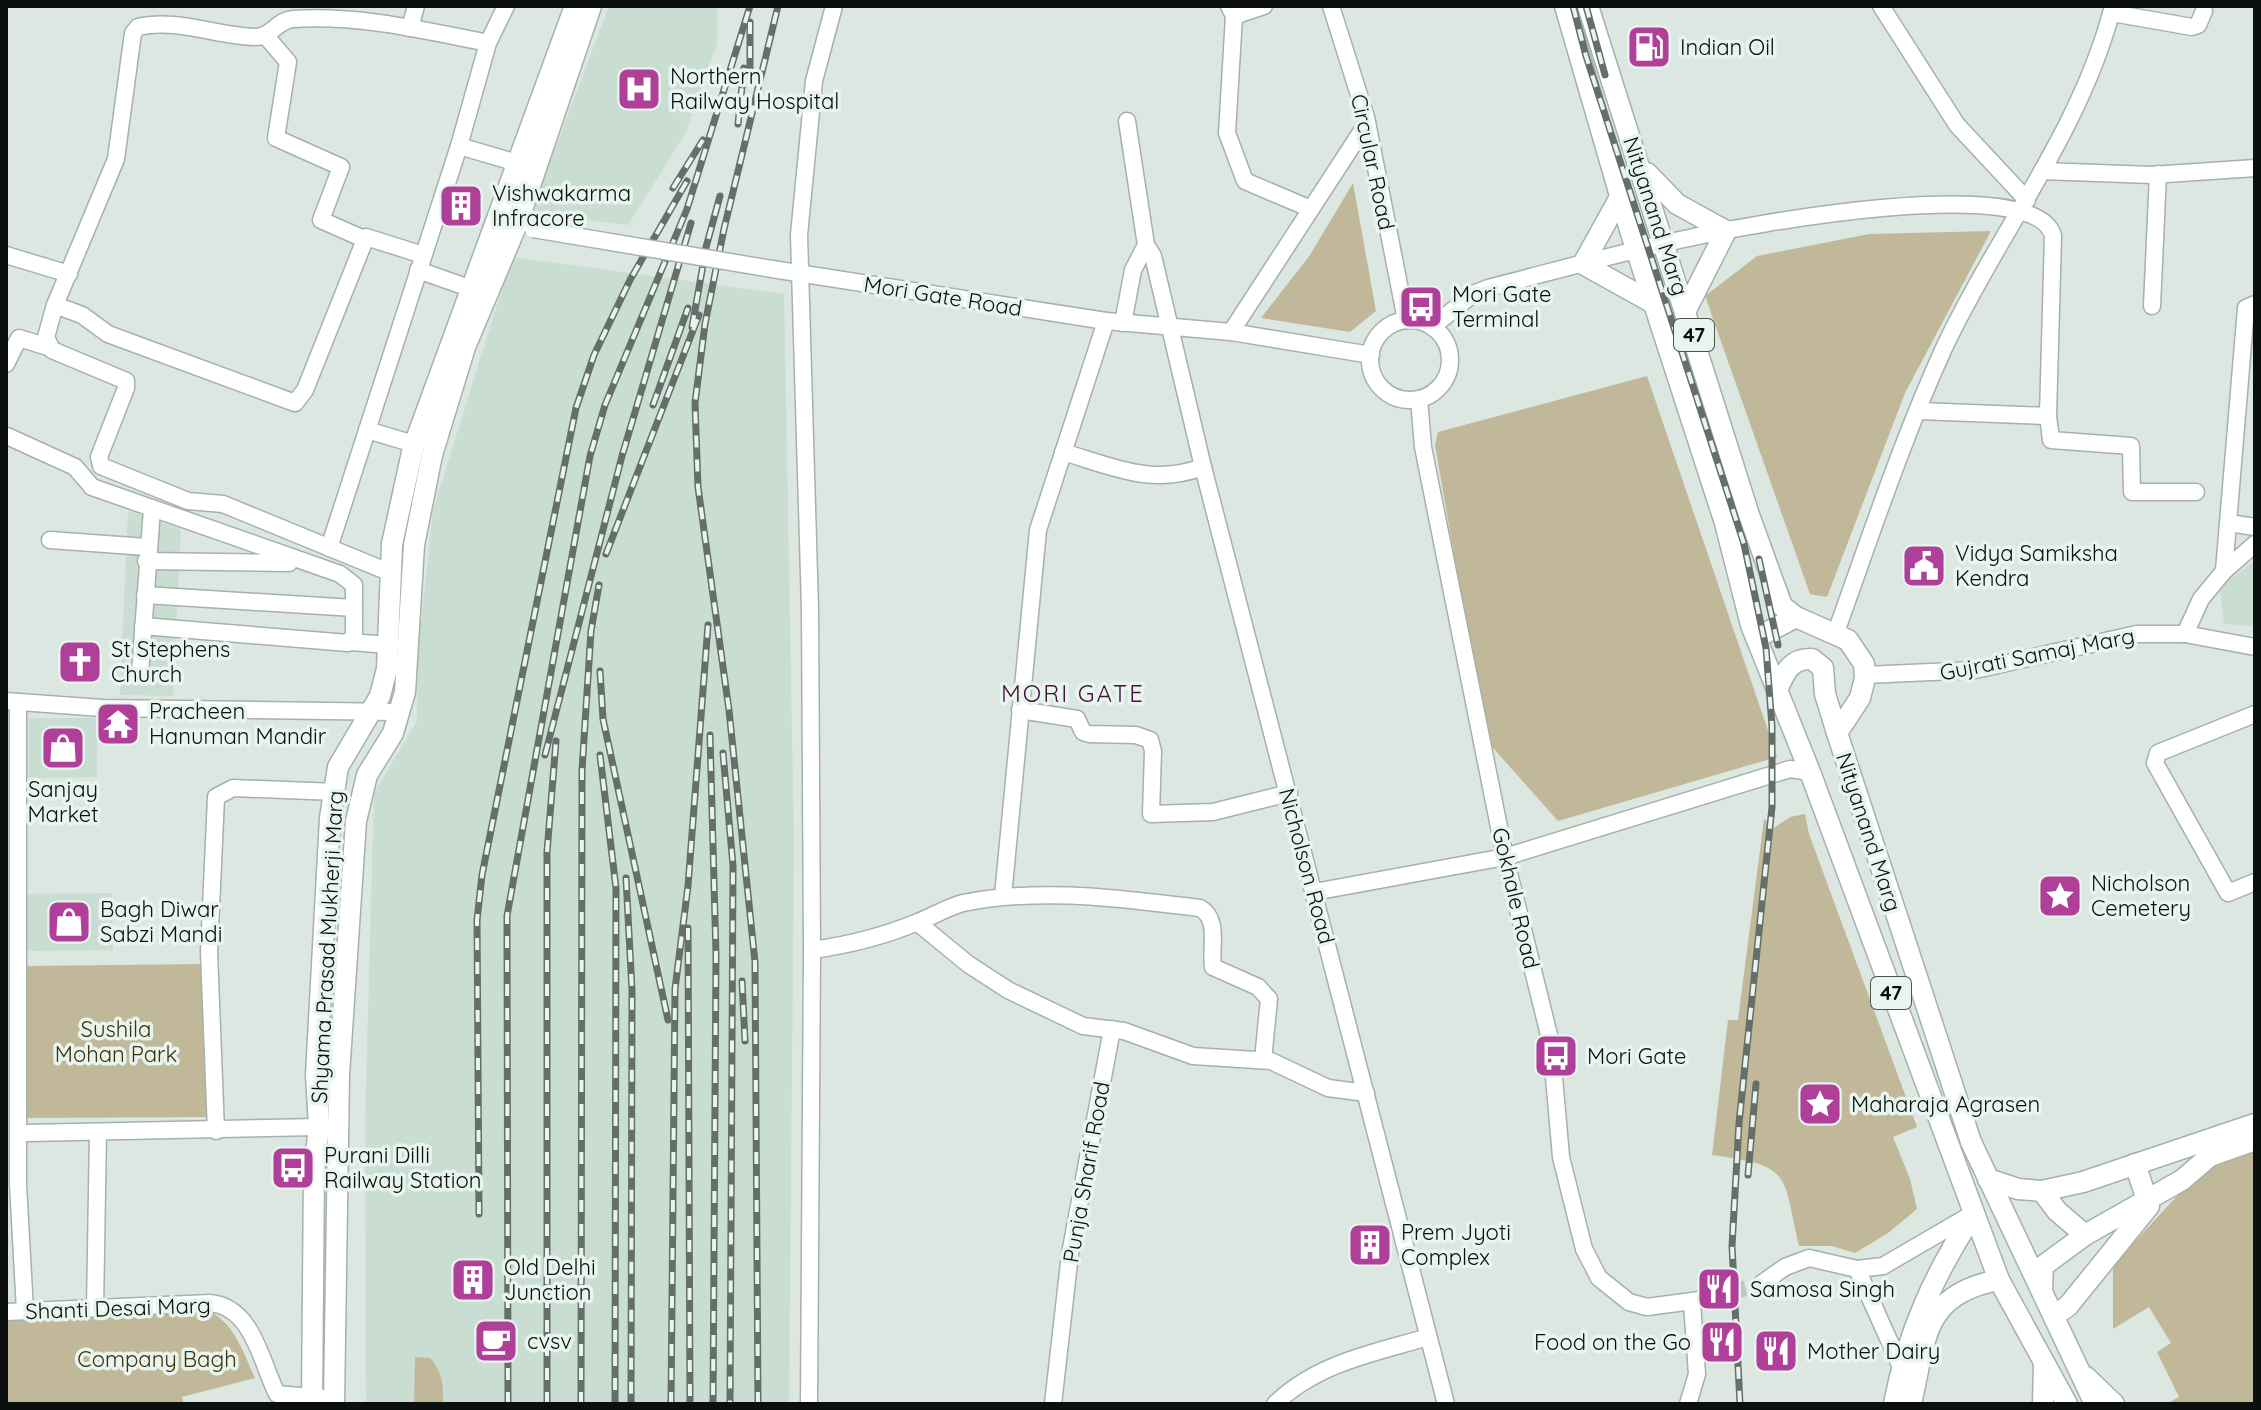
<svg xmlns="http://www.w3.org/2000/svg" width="2261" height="1410" font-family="Quicksand,sans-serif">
<rect width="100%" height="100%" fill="#dbe7e0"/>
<g fill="#c9ddd2">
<path d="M609,6H717V44L685,134L628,225L531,213Z"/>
<path d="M512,257L784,294L794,843L789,1404H366L365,1123L374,793L417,721L418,652L433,510Z"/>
<path d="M128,511L181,529L173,696L120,695Z"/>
<path d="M2255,560V626L2224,624L2220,587Z"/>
<path d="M29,718H97V777L29,778Z"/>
<path d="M112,893L113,950L26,951V894Z"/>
</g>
<g fill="#c1b89a">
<path d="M1353,183L1376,311L1350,332L1261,318L1310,255Z"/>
<path d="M1991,231L1905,393L1827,597L1810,594L1705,296L1757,256L1869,234Z"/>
<path d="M1647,376L1777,757L1558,821L1486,740L1435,445L1438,432Z"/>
<path d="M1805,814L1809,834L1917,1127L1893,1137L1910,1179L1917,1209L1888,1233L1855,1253L1832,1246H1799C1782,1173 1793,1166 1712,1155L1728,1020H1738L1764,819L1774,828L1790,817Z"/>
<path d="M207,964L208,1117L24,1118L23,966Z"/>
<path d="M2255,1148V1404H2166L2179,1397L2157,1352L2171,1343L2149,1307L2113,1329V1265L2205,1166Z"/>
<path d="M209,1311C235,1324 243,1352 255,1378L182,1397L184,1404H6V1321Z"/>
<path d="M415,1357L430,1358C443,1373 443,1385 443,1404H414Z"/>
</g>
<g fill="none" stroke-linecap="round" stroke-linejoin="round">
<path stroke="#bcc7c0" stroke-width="16" stroke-dasharray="16 8" stroke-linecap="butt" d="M1707,1299L1761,1284"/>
<g stroke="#a5b1ab" stroke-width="19">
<g id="minor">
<path d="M1229,6L1234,16L1227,133L1245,181L1311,209"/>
<path d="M1331,6L1366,117L1406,320"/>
<path d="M1881,6L1957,125L2027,200"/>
<path d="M2112,13L2192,27L2198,25L2204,11"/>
<path d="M1234,16L1264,6"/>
<path d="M410,28L416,6"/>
<path d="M265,35L288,62L276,138L341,167L321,220L364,239"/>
<path d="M1127,121L1146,245L1153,256L1203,467L1446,1404"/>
<path d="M459,146L517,163"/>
<path d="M2042,171L2152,175L2255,168"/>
<path d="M6,255L69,274"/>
<path d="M772,269L1106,321L1231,332L1371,355"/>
<path d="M418,270L472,289"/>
<path d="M55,305L82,315L108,334L295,403L305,390L366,237L423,255"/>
<path d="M2152,306L2158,174"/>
<circle cx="1410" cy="360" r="40"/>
<path d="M1123,323L1133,270L1146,245"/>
<path d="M1432,327L1473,294L1488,288C1555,271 1621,252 1689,238C1741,226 2037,170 2053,236L2048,416L1919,411"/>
<path d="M1231,332L1367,123"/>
<path d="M6,364L19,338L48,347"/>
<path d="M1419,399L1423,447L1505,857L1551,1043L1561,1157L1584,1249L1599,1278L1629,1302L1647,1307L1707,1299"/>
<path d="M2048,416L2051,440L2131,446L2132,492H2196"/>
<path d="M367,430L414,444"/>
<path d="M7,436L75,467L92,487L340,574L354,585V635L348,643L143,626"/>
<path d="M1063,452C1114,467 1151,486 1203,467"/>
<path d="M2229,523L2255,527"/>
<path d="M50,540L147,547"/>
<path d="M329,548L459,146L488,43L506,6"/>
<path d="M146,561L289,563"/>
<path d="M2224,571L2246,308L2255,304"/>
<path d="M391,573L223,504L188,501L101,466L99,457L126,388V381L52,350L46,337L55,305L116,159L133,33L138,27C176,18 217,36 255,37C272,37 277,20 293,19C360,15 422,30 488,43"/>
<path d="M145,595L354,608"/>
<path d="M1836,632C1870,538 1902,440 1944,348C1998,233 2081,131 2113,6"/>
<path d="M2185,634L2201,599L2224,571L2255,544"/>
<path d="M351,642L388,645"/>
<path d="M140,674L152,509"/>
<path d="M1865,675L1975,670L2137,634H2185L2255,647"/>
<path d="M6,701L102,708L399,712"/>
<path d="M18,702V1184L25,1311"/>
<path d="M1020,710L1077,719L1083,732L1089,734L1136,735L1150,740L1153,751L1151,814L1213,812L1289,793"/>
<path d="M2255,714L2158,753L2155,763L2228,893L2255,882"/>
<path d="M1314,892L1505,857L1790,769L1810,772"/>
<path d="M1003,896L1038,530L1106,321"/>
<path d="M918,923L968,964L1008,990L1083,1026L1124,1031L1193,1056L1271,1061L1328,1088L1366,1093"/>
<path d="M812,950C849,945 884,936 918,922C933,916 948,907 963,903C1043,887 1121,899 1200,908C1220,919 1210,948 1213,967L1258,987L1269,999L1263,1060"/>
<path d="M216,1131L209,952L216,797L233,788L336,792"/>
<path d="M27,1133L319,1127"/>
<path d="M1857,1269L1901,1367"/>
<path d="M1761,1284L1785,1267L1809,1258L1857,1269L1883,1266L1974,1213"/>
<path d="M95,1309L98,1132"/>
<path d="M6,1312L210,1303C253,1307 261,1362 277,1394L323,1398"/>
<path d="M809,1404L812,950L810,609L799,235L814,81L834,6"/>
<path d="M1053,1404L1070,1254L1112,1029"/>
<path d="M1275,1404C1317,1363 1374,1353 1428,1337"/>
<path d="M1688,1404L1697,1374L1692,1303"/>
</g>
</g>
<g stroke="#a5b1ab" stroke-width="23">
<g id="major">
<path d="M1565,6L1630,230L1725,523L1751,625L1810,772L1999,1280L2067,1404"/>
<path d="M1588,6L1749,515L1782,606L1796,617L1848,640L1864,664L1865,678L1860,698L1837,733"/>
<path d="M1647,173L1677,204L1726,231L1686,310"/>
<path d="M1620,197L1583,264L1653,303"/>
<path d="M1756,638L1796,617"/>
<path d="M1778,688C1785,672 1791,658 1812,659L1823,668L1825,694L1837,733L1971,1142L2095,1404"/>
<path d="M1988,1179L2018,1189L2042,1191L2083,1182L2255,1124"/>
<path d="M2042,1191L2057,1211L2085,1235"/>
<path d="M2042,1290L2043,1266L2085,1235L2182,1180L2210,1156L2255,1140"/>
<path d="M2054,1316L2068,1306L2149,1206L2135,1164"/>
<path d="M2086,1377L2114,1404"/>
<path d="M312,1404L314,1170L319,1127L316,1075L330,818L338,767L380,696L387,669L392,544L413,448L575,6"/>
<path d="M334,1404L339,1075L356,821L367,775L393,733L405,692L414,545L432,455L465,347L517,224L591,6"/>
<path d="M1894,1404C1908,1331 1934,1275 1974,1213"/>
<path d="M1911,1404C1926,1339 1922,1294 1999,1280"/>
<path d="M2043,1404L2044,1363"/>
</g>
</g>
<use href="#minor" stroke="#fff" stroke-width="16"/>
<use href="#major" stroke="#fff" stroke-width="20"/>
<g stroke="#666e69" stroke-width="7">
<g id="rail">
<path d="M1573,6L1586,56L1744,544L1766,648L1772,726V807L1739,1123L1732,1246L1740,1404"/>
<path d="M1586,6L1605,75"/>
<path d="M750,22V82"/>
<path d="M738,124L744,68"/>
<path d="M673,188L703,140"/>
<path d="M702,262L720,196"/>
<path d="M692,327L705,254"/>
<path d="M653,405L688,308"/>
<path d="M606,554L699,315"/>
<path d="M1759,559L1778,645"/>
<path d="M600,671L603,719L668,1020"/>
<path d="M710,735L716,955L713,1404"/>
<path d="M723,753L733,866L730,1404"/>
<path d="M545,755L622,456L691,223"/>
<path d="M600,755L616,888L615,1404"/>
<path d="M626,878L632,990L631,1404"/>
<path d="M688,928L690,1404"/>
<path d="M742,981L745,1041"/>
<path d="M1748,1175L1756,1084"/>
<path d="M479,1214L477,920L482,875L576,408L594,355L630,280L687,181"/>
<path d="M508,1404L507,916L590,456L605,405L687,209L750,6"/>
<path d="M547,1404V852L556,741"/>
<path d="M581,1404L582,770L591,631L599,585"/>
<path d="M671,1404L675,989L688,886L708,625"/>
<path d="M758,1404L755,962L729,710L698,487L695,403L705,324L724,229L778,6"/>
</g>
</g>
<use href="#rail" stroke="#e8f4ee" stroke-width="4" stroke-dasharray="12" stroke-linecap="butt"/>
<g stroke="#a5b1ab" stroke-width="19" stroke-linecap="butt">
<path id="minor-bridge" d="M533,229L772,269"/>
</g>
<use href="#minor-bridge" stroke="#fff" stroke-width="16"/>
</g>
<defs>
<g id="fuel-square" transform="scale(2.3)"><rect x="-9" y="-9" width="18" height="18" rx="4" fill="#b03f99" stroke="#e8f4ee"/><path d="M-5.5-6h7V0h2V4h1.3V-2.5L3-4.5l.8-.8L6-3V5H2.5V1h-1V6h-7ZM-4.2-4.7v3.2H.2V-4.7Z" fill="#fff"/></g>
<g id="hospital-square" transform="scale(2.3)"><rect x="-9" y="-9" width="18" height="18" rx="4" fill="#b03f99" stroke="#e8f4ee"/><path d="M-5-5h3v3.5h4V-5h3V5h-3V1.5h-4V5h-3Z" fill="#fff"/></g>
<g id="building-square" transform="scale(2.3)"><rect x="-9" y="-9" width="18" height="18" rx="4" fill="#b03f99" stroke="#e8f4ee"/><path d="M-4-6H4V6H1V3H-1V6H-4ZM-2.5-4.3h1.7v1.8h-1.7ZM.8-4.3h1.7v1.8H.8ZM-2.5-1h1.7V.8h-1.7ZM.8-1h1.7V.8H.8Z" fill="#fff"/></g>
<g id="bus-square" transform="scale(2.3)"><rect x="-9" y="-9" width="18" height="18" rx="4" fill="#b03f99" stroke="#e8f4ee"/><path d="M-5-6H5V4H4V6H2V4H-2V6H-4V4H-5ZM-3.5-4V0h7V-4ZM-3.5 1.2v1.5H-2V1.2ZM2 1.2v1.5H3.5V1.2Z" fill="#fff"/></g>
<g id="civic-square" transform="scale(2.3)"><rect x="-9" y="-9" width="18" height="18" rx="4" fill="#b03f99" stroke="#e8f4ee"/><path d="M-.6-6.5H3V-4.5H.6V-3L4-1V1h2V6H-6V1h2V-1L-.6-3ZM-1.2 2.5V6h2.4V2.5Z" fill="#fff"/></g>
<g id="church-square" transform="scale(2.3)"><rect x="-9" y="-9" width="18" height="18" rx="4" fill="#b03f99" stroke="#e8f4ee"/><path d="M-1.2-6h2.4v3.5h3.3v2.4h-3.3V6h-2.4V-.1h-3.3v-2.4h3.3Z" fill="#fff"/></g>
<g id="temple-square" transform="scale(2.3)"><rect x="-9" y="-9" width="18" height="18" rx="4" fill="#b03f99" stroke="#e8f4ee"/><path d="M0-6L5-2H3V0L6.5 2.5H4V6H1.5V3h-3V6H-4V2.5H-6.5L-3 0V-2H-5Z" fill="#fff"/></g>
<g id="shop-square" transform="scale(2.3)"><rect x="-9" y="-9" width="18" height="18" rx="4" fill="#b03f99" stroke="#e8f4ee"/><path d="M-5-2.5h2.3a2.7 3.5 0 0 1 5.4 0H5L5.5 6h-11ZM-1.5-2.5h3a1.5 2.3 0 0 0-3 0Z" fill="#fff"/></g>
<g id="sight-square" transform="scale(2.3)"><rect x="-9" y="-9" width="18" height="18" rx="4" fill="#b03f99" stroke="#e8f4ee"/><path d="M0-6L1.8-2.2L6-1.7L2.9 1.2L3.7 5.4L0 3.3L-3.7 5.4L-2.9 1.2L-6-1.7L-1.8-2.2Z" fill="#fff"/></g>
<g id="restaurant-square" transform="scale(2.3)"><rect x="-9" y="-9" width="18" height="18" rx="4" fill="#b03f99" stroke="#e8f4ee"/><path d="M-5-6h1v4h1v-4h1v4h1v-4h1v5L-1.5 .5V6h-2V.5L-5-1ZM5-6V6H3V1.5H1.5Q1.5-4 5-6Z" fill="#fff"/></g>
<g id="cafe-square" transform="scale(2.3)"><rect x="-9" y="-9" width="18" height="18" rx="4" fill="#b03f99" stroke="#e8f4ee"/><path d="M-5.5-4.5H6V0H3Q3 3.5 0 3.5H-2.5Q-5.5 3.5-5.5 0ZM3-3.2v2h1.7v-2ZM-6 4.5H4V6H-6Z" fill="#fff"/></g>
</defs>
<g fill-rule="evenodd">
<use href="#fuel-square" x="1649" y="47"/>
<use href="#hospital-square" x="639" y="89"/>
<use href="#building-square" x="461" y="206"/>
<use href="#bus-square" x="1421" y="307"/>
<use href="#civic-square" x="1924" y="566"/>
<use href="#church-square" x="80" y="662"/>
<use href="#temple-square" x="118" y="724"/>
<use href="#shop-square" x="63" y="748"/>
<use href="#sight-square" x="2060" y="896"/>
<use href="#shop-square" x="69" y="922"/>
<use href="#bus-square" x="1556" y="1056"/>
<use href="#sight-square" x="1820" y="1104"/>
<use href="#bus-square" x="293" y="1168"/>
<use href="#building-square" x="1370" y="1245"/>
<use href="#building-square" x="473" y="1280"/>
<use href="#restaurant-square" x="1719" y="1289"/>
<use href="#cafe-square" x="496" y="1341"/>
<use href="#restaurant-square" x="1722" y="1342"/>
<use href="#restaurant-square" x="1776" y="1351"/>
</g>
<g text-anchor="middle" stroke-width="7" stroke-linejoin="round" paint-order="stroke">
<g fill="#e8f4ee" stroke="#4d5450" stroke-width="2">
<rect x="1674" y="319" width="40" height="32" rx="6"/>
<rect x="1871" y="977" width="40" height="32" rx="6"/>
</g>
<g font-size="20" font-weight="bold" fill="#0b0f0d">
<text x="1694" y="342">47</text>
<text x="1891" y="1000">47</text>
</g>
<g font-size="22" fill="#0b0f0d" stroke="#e8f4ee" text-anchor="start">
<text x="1680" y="55">Indian Oil</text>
<text x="670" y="84">Northern<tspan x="670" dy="25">Railway Hospital</tspan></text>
<text x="492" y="201">Vishwakarma<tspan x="492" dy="25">Infracore</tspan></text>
<text x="1452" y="302">Mori Gate<tspan x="1452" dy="25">Terminal</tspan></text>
<text x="1955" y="561">Vidya Samiksha<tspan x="1955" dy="25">Kendra</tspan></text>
<text x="111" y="657">St Stephens<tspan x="111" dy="25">Church</tspan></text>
<text x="149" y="719">Pracheen<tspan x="149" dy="25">Hanuman Mandir</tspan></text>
<text x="63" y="797" text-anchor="middle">Sanjay<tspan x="63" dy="25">Market</tspan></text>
<text x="2091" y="891">Nicholson<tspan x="2091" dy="25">Cemetery</tspan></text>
<text x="100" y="917">Bagh Diwar<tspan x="100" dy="25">Sabzi Mandi</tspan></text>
<text x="1587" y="1064">Mori Gate</text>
<text x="1851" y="1112">Maharaja Agrasen</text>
<text x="324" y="1163">Purani Dilli<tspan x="324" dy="25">Railway Station</tspan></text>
<text x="1401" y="1240">Prem Jyoti<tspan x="1401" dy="25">Complex</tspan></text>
<text x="504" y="1275">Old Delhi<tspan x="504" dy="25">Junction</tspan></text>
<text x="1750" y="1297">Samosa Singh</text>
<text x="527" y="1349">cvsv</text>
<text x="1691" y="1350" text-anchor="end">Food on the Go</text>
<text x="1807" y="1359">Mother Dairy</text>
</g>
<g font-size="22" fill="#0b0f0d" stroke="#e8f4ee">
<text transform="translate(1373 162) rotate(78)" y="8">Circular Road</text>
<text transform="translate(1656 216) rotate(72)" y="8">Nityanand Marg</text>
<text transform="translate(943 296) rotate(9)" y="8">Mori Gate Road</text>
<text transform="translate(2037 654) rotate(-11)" y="8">Gujrati Samaj Marg</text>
<text transform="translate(1869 832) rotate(72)" y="8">Nityanand Marg</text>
<text transform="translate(1307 866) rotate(75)" y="8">Nicholson Road</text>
<text transform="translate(1516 898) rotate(77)" y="8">Gokhale Road</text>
<text transform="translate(327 947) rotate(-87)" y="8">Shyama Prasad Mukherji Marg</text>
<text transform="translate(1086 1172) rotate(-80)" y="8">Punja Sharif Road</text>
<text transform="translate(118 1308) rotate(-2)" y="8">Shanti Desai Marg</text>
</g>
<g font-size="22" fill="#3d3208" stroke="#e8f4ee">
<text x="116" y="1037">Sushila<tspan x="116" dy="25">Mohan Park</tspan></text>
<text x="157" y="1367">Company Bagh</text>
</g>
<g font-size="24" letter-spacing="2" fill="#48113d" stroke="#e8f4ee">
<text x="1073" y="702">MORI GATE</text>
</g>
</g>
<rect width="2261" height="1410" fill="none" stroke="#0b0f0d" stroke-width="16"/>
</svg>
